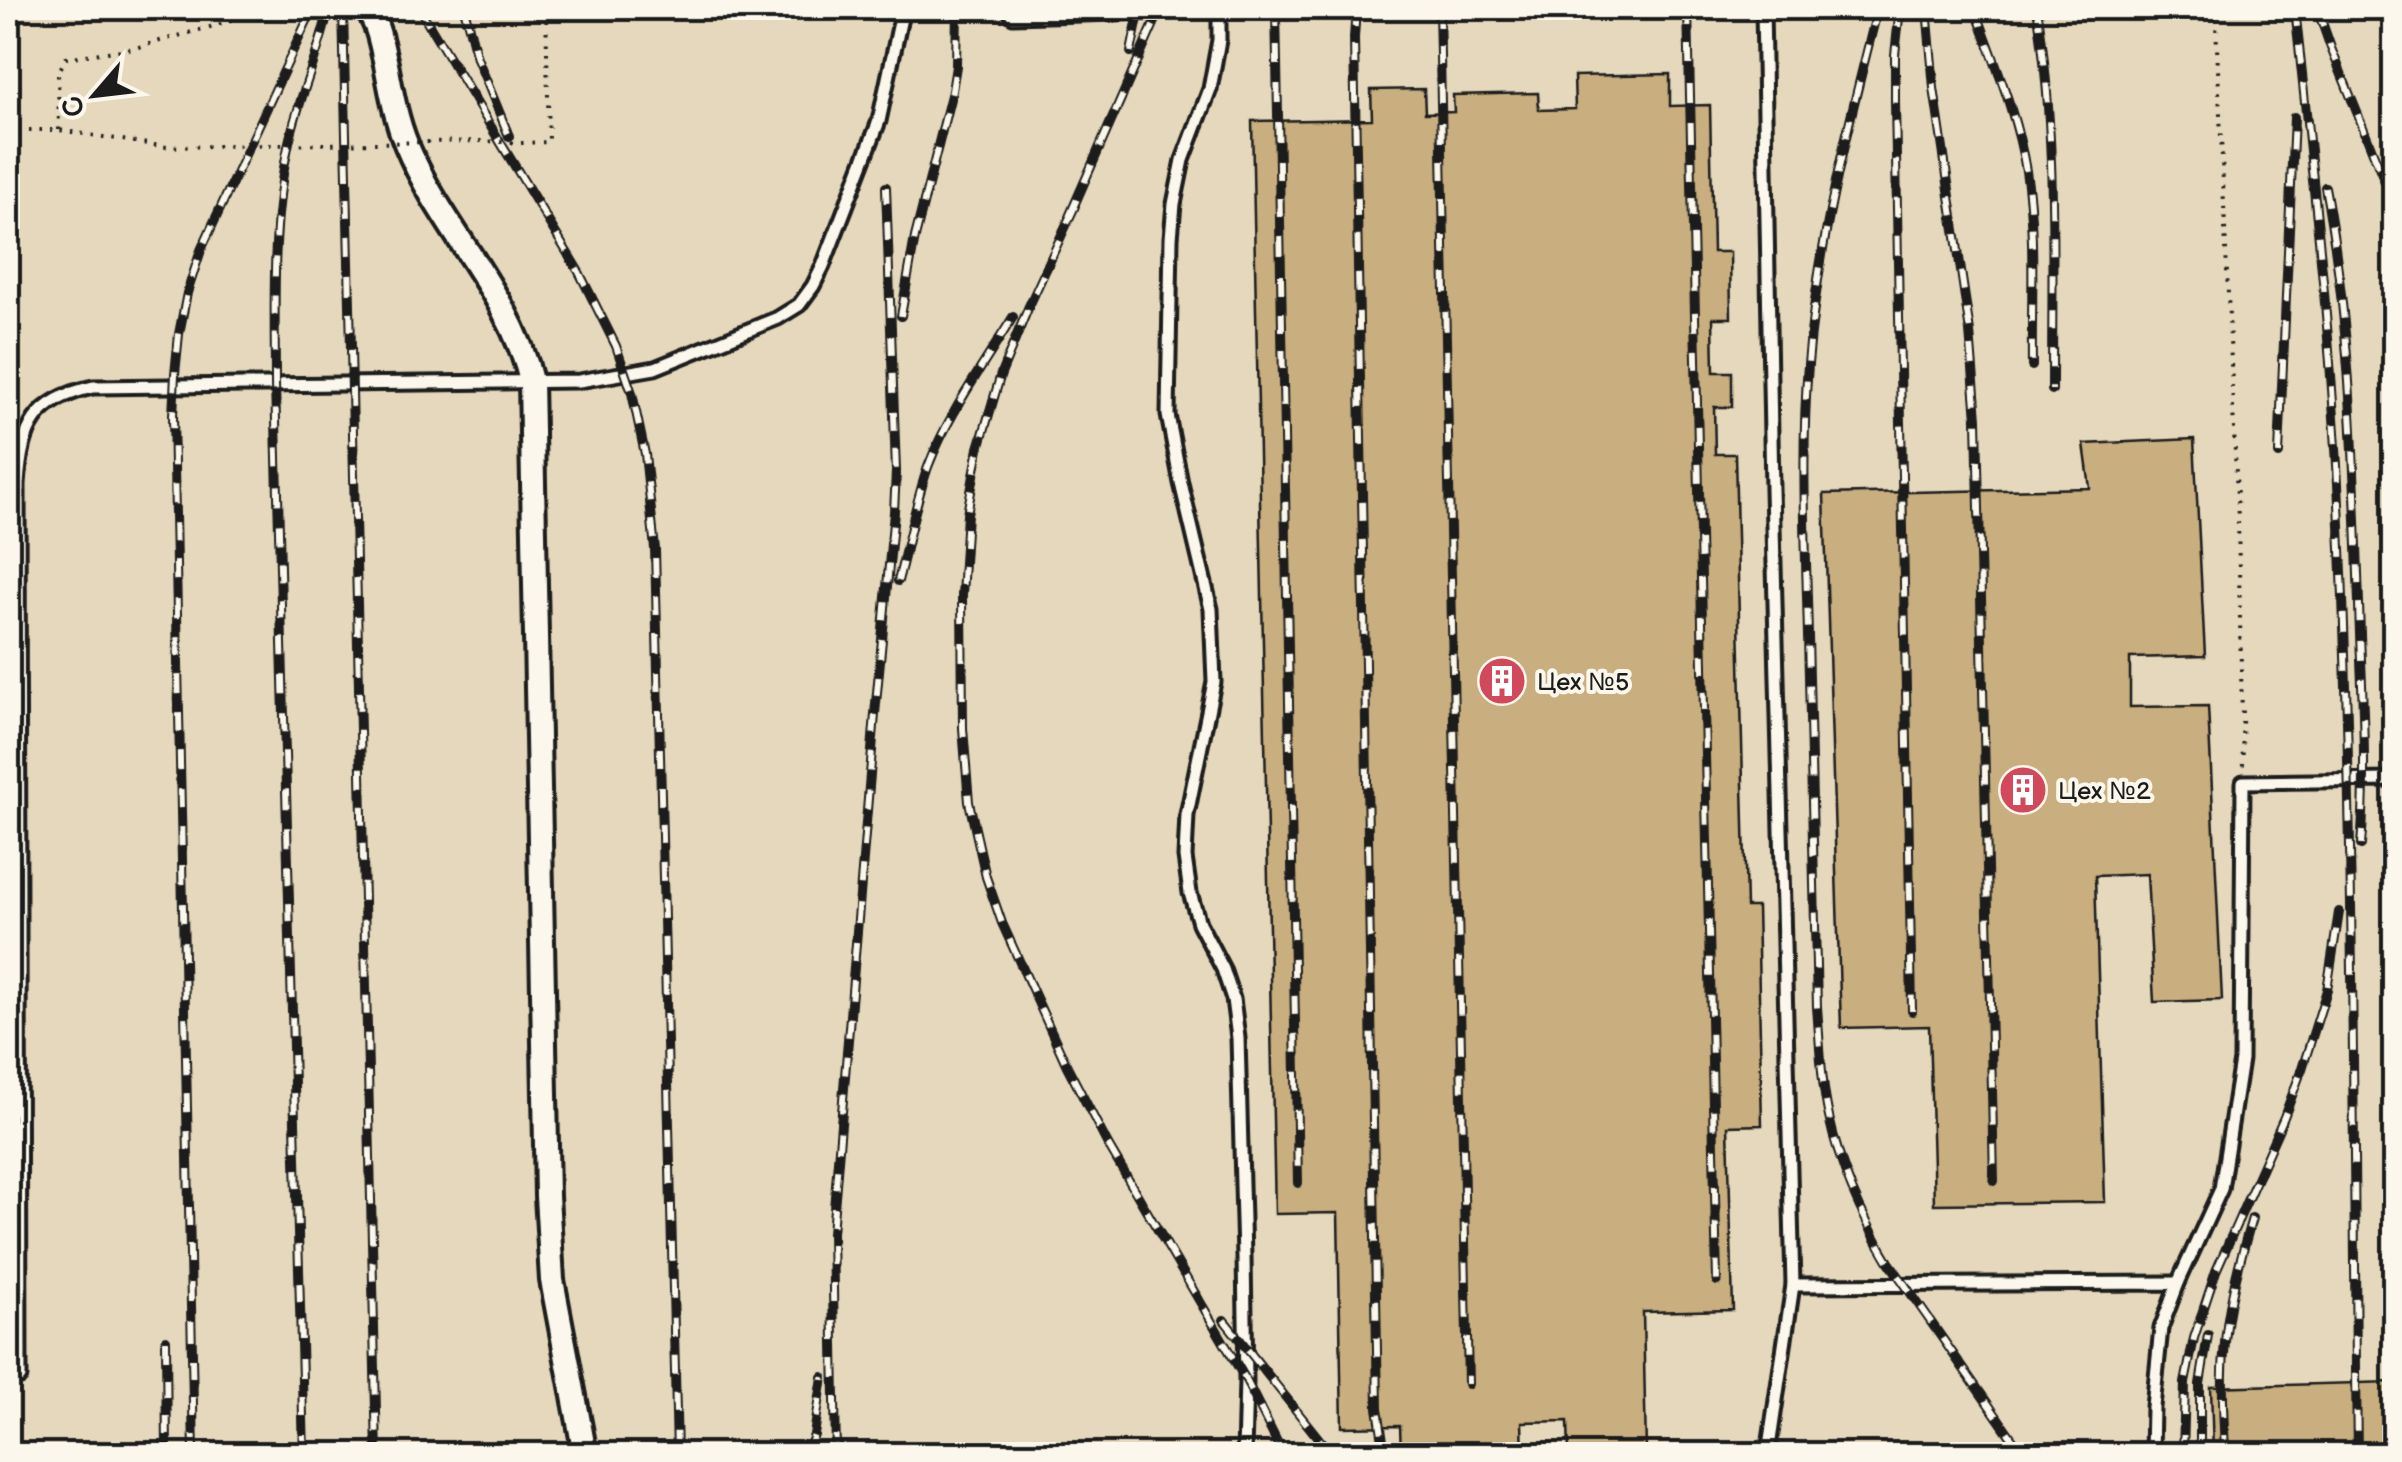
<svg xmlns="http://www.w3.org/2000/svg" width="2402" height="1462" font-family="'Balsamiq Sans',sans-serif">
<rect width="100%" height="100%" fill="#f1e9d6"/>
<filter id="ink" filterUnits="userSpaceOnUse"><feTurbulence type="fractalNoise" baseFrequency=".01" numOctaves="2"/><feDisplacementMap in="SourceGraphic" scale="20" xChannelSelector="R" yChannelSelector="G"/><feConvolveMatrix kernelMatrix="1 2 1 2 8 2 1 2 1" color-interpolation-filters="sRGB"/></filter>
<g filter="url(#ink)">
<rect fill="#e5d8bc" x="8" y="8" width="2386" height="1446"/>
<g fill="#c9af7f" stroke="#1c1c1c" stroke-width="2.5">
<path d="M1670,74V106L1710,105L1713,252H1730L1731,318H1713L1714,372H1732V407H1714L1715,454H1735L1746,907H1757L1762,1125L1728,1126L1733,1310L1643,1312L1646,1451L1569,1453L1568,1421L1522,1422L1523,1454H1401L1400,1426L1342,1427L1338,1213L1275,1214L1252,121L1372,119L1371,90L1424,89L1425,113L1454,112L1453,95L1538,93L1539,110L1575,109L1574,76Z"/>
<path d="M2194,439L2205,656L2130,658V707L2208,706L2222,1000L2154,1002L2147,874L2095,876L2105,1202L1934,1204L1929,1026L1841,1028L1824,494L2090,488L2084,444Z"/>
<path d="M2394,1382V1454H2213L2211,1387Z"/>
</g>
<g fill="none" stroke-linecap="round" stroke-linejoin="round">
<g stroke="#1c1c1c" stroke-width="19">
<g id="lane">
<path d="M1008,8L1013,16L1291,8"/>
<path d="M1219,8V40L1210,89L1183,160L1174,204L1171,238L1168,415L1181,483L1211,609L1214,682L1187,815L1185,857L1190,893L1199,923L1223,969L1233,999L1238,1038L1244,1257L1246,1380L1244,1454"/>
<path d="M1677,8H1695"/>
<path d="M1763,8L1772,489L1793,1285L1768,1454"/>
<path d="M2178,1283L2221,1189L2241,1060L2243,782L2394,780"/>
<path d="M1793,1285L2178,1283L2161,1328L2153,1407L2152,1454"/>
<path d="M20,1377L18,484C22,427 34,400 93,387L579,381L655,368L778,318L799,305L813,286L823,266L879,121L903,8"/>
</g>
</g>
<g stroke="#1c1c1c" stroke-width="30">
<path id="street" d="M366,8C379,25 381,44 386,64C391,91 396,120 407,146C441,228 511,294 531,381L547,1196L552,1280L585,1454"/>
</g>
<g stroke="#1c1c1c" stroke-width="4" stroke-dasharray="2.5 8" stroke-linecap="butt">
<path d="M2212,8L2216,24L2238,520L2243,767"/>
<path d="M59,130L58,73L66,58L135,48L210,27L270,8"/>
<path d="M521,143L549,142L546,8"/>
</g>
<use href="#lane" stroke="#fbf7ec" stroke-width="11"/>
<use href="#street" stroke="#fbf7ec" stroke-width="22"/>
<g stroke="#1c1c1c" stroke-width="10">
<g id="rail">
<path d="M343,8L377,1454"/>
<path d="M419,8L579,272L616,346L632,393L645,454L655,549L677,1454"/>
<path d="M464,8L477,58L509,136"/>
<path d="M1276,8L1298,1183"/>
<path d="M1356,8L1354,38L1378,1408L1385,1454"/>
<path d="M1439,8L1468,1384"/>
<path d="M1688,8L1717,1281"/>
<path d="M1878,8C1848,125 1818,242 1808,364C1801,454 1806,546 1808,636C1811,760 1814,884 1817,1007C1820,1044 1821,1081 1829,1117C1840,1168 1862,1217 1889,1262L2023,1454"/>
<path d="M1900,8L1895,55V102L1912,1011"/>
<path d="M1927,8L1934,88L1970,332L1977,419L1994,1181"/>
<path d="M1975,8C1994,61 2017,115 2026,171C2036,235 2031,301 2032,366"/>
<path d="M2037,8C2057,134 2052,262 2052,390"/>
<path d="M2295,8C2313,180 2333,353 2340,526C2354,835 2353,1145 2357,1454"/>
<path d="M2317,8L2331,48L2394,204"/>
<path d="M1131,52L1140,8"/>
<path d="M2325,187C2351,324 2354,464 2359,603C2361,683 2368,765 2361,845"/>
<path d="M1075,206L1029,306L1001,374L979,448L967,514L962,595L963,728L969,802L986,877L1002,923L1067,1066L1108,1145L1246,1380L1283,1454"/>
<path d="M1069,217L1161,8"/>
<path d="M901,316L915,237L952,91L956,66L957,8"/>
<path d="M2279,454L2294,117"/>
<path d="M898,581C908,543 915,504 928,467C948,414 983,366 1013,317"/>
<path d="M1224,1320L1331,1454"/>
<path d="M166,1340L167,1454"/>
<path d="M8,1436L12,1454"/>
<path d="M194,1454L173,416L175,374L179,334L187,293L201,250L313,8"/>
<path d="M304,1454L275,384C275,305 271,225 288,147C298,99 319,55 329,8"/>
<path d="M807,1454L814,1435L823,1377"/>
<path d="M836,1454L832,1233L875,714L894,512L896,471L886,187"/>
<path d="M2183,1454L2185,1383L2194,1338L2216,1271L2284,1117L2302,1069L2327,990L2339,912"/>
<path d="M2200,1454V1384L2208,1335"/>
<path d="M2225,1454C2224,1421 2221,1387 2224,1354C2227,1307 2239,1263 2252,1218"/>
</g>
</g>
<use href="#rail" stroke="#fbf7ec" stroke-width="6" stroke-dasharray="19" stroke-linecap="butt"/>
<path stroke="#1c1c1c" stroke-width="4" stroke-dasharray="2.5 8" stroke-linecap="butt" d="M8,130H59L167,147L482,141L521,143"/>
</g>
</g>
<defs>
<g id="building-disc" transform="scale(2.5)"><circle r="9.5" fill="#d1495b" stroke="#fbf7ec"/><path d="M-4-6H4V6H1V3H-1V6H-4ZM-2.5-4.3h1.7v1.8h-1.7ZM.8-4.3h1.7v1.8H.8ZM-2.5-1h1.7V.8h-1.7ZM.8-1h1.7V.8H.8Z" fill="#fff"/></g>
</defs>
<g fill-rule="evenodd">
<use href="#building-disc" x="1502" y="681"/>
<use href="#building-disc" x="2023" y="790"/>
</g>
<g text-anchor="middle" stroke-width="8" stroke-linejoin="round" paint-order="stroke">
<g font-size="25" fill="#1c1c1c" stroke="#fbf7ec" text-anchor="start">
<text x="1537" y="690">Цех №5</text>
<text x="2058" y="799">Цех №2</text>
</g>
</g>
<rect width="2402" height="1462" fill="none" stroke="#fbf7ec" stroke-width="40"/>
<rect x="20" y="20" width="2362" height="1422" fill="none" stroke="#1c1c1c" stroke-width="4" filter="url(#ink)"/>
<g transform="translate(95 95) rotate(242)" stroke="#fbf7ec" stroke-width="8" paint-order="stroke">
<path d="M0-8L18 38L0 25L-18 38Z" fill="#1c1c1c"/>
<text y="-15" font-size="28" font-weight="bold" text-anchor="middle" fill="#1c1c1c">С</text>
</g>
</svg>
